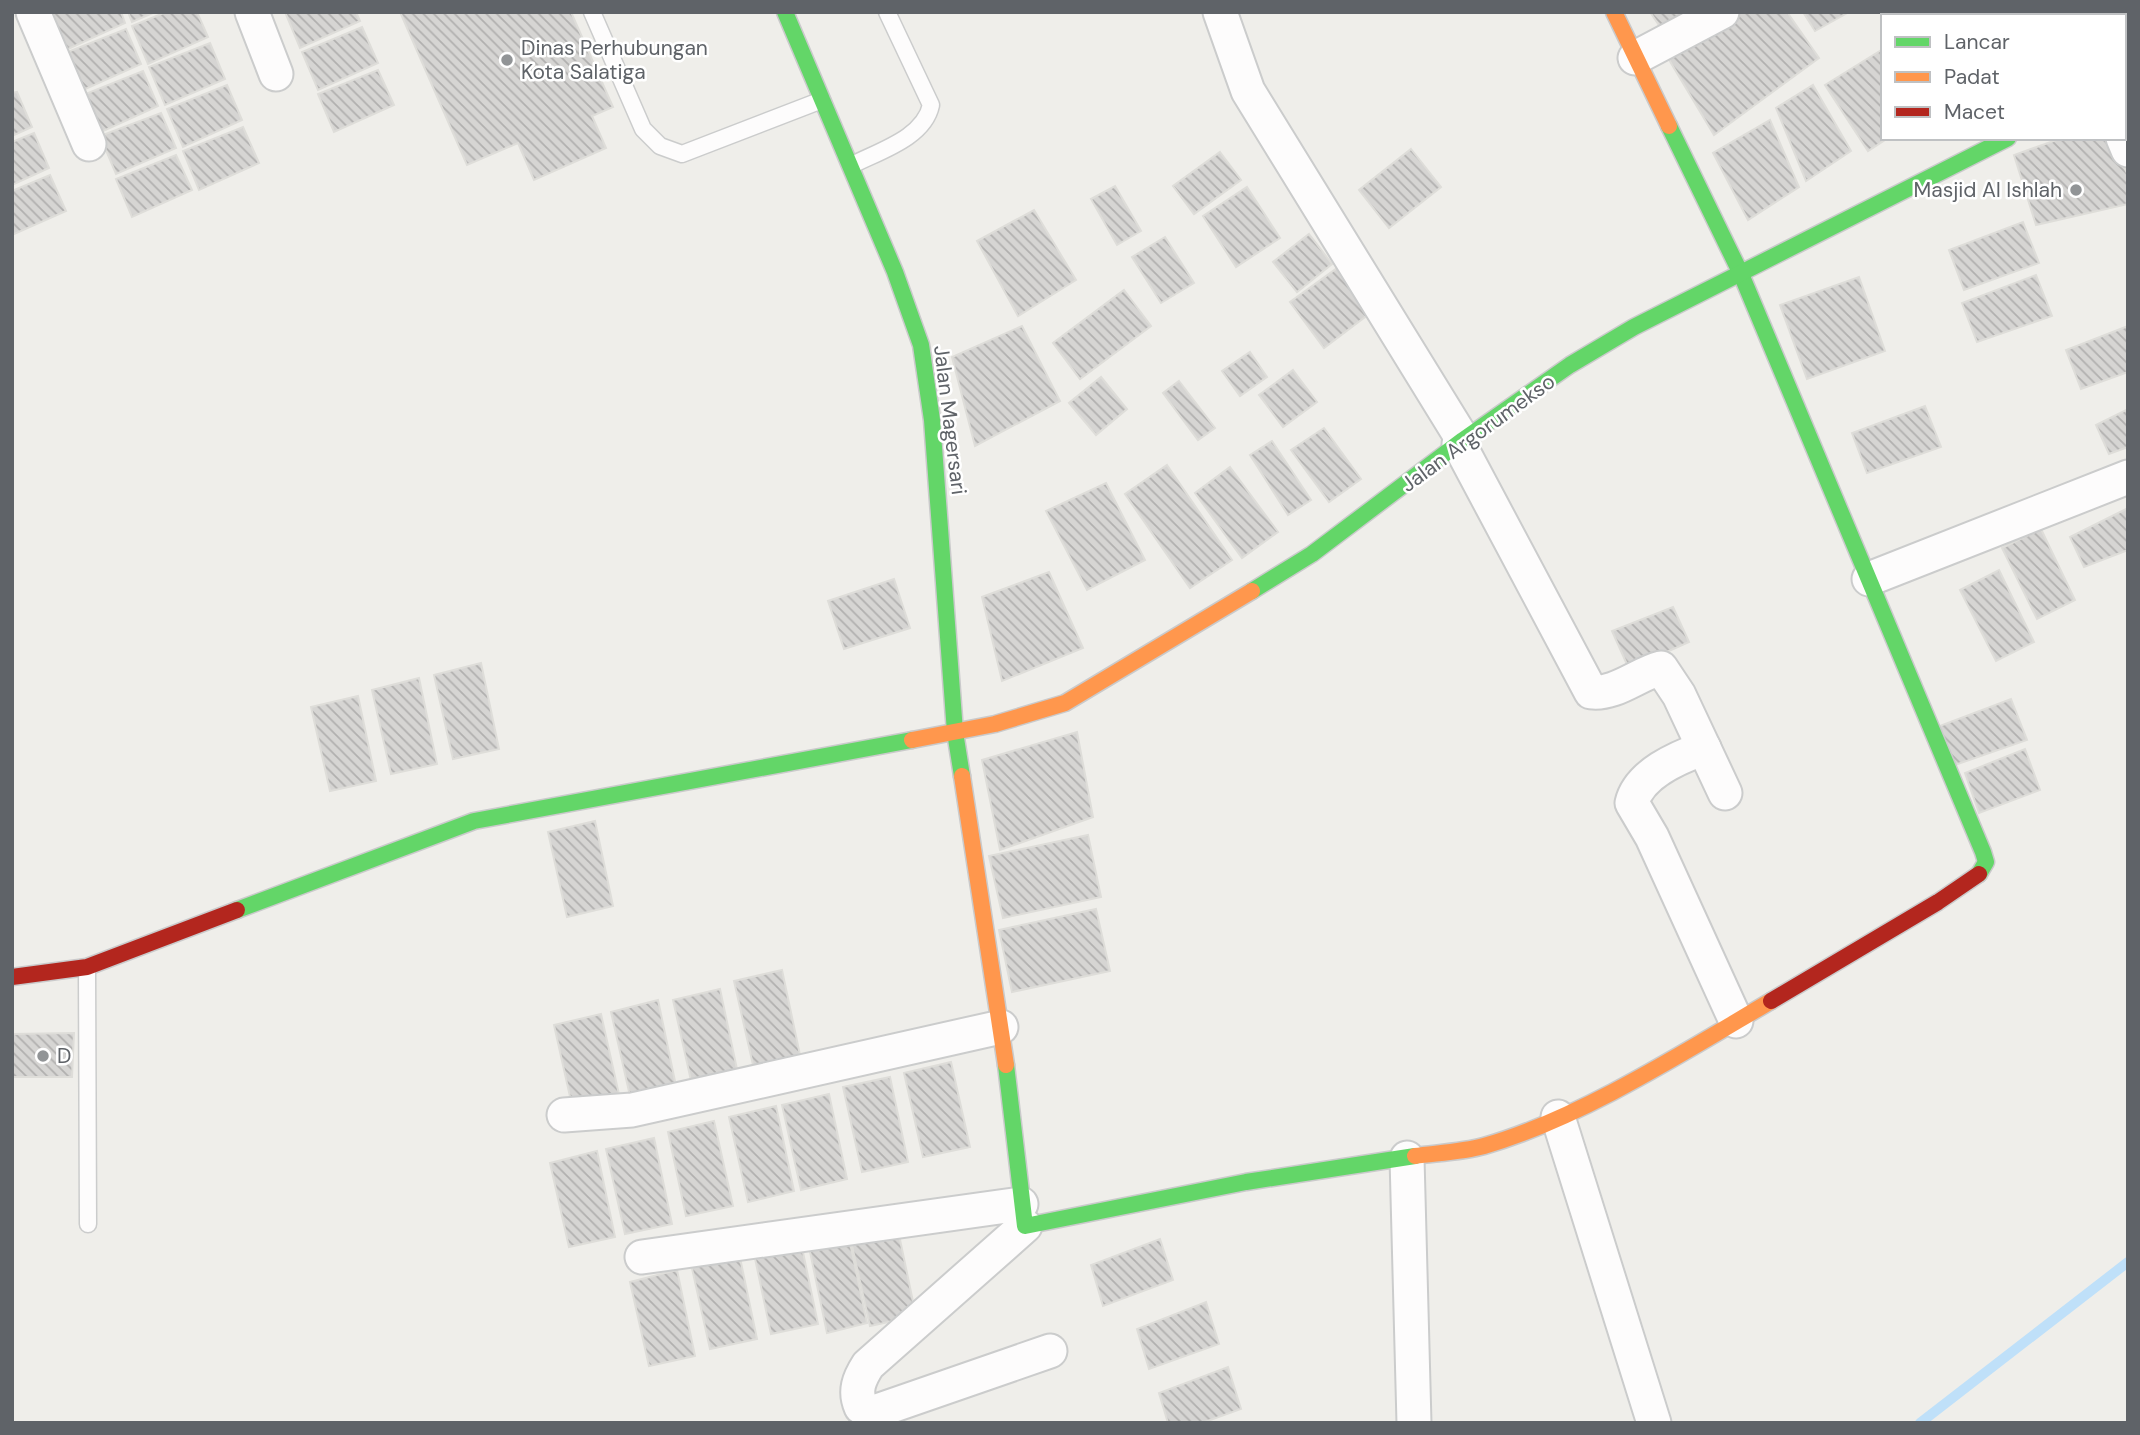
<svg xmlns="http://www.w3.org/2000/svg" width="2140" height="1435" font-family="'DM Sans',sans-serif">
<defs>
<pattern id="building-back-hatch" width="6" height="6" patternUnits="userSpaceOnUse" patternTransform="scale(1.75)"><rect width="6" height="6" fill="#d6d5d3"/><path d="M-1 5l2 2M0 0l6 6M5-1l2 2" fill="none" stroke="#b1b0af"/></pattern>
</defs>
<rect width="100%" height="100%" fill="#efeeea"/>
<g fill="none" stroke-linecap="round" stroke-linejoin="round">
<path stroke="#bfe0f9" stroke-width="10" d="M1920,1423L2128,1262"/>
</g>
<g fill="url(#building-back-hatch)" stroke="#deddd9" stroke-width="2">
<path d="M50,12H121L125,23L66,50Z"/>
<path d="M128,12H155L132,22Z"/>
<path d="M166,12H197L208,37L148,64L132,26Z"/>
<path d="M285,12H356L360,21L300,48Z"/>
<path d="M400,12H571L613,107L592,116L606,148L534,180L518,143L467,165Z"/>
<path d="M1650,12H1714L1669,40Z"/>
<path d="M1737,12H1787L1819,58L1714,135L1668,58Z"/>
<path d="M1803,12H1849L1815,31Z"/>
<path d="M1960,12H2014L2017,16H1954Z"/>
<path d="M362,27L378,63L318,90L302,52Z"/>
<path d="M126,29L141,64L81,91L65,53Z"/>
<path d="M210,43L225,79L165,105L149,67Z"/>
<path d="M1883,49V138H1888L1868,151L1825,85Z"/>
<path d="M378,70L394,105L334,132L318,94Z"/>
<path d="M143,71L158,106L99,133L83,95Z"/>
<path d="M227,85L242,120L183,147L167,109Z"/>
<path d="M1813,85L1851,151L1806,181L1776,108Z"/>
<path d="M17,92L32,127L12,136V93Z"/>
<path d="M161,113L176,148L116,174L100,136Z"/>
<path d="M1770,120L1799,187L1748,220L1713,153Z"/>
<path d="M243,127L259,163L199,190L183,151Z"/>
<path d="M34,133L49,168L12,185V142Z"/>
<path d="M2062,138H2110L2128,175V204L2036,225L2014,155Z"/>
<path d="M1411,149L1441,187L1389,228L1359,190Z"/>
<path d="M1220,152L1241,180L1194,214L1173,186Z"/>
<path d="M176,155L192,190L132,217L116,179Z"/>
<path d="M50,175L66,211L12,235V191Z"/>
<path d="M1115,186L1141,231L1117,245L1091,199Z"/>
<path d="M1247,187L1280,238L1236,267L1203,216Z"/>
<path d="M1034,210L1076,280L1018,316L977,241Z"/>
<path d="M2023,222L2039,263L1964,290L1949,250Z"/>
<path d="M1309,234L1332,264L1297,292L1273,262Z"/>
<path d="M1165,237L1194,283L1161,303L1132,257Z"/>
<path d="M1340,266L1373,311L1324,348L1290,302Z"/>
<path d="M2036,275L2052,316L1977,342L1962,303Z"/>
<path d="M1859,277L1885,351L1807,379L1780,305Z"/>
<path d="M1124,290L1151,326L1080,379L1053,343Z"/>
<path d="M1022,326L1060,401L975,446L952,357Z"/>
<path d="M2128,326V372L2081,389L2066,350Z"/>
<path d="M1250,352L1267,377L1240,396L1222,371Z"/>
<path d="M1293,370L1317,402L1283,427L1259,395Z"/>
<path d="M1101,377L1127,409L1096,435L1069,403Z"/>
<path d="M1179,381L1215,428L1198,440L1163,393Z"/>
<path d="M1925,406L1941,447L1867,473L1852,433Z"/>
<path d="M2128,409V447L2109,454L2096,425Z"/>
<path d="M1324,428L1361,479L1329,502L1291,450Z"/>
<path d="M1272,441L1311,500L1288,515L1250,455Z"/>
<path d="M1167,465L1232,560L1190,588L1125,494Z"/>
<path d="M1230,467L1278,532L1242,558L1195,493Z"/>
<path d="M1106,483L1145,560L1087,590L1046,511Z"/>
<path d="M2128,508V550L2084,567L2070,537Z"/>
<path d="M2041,529L2075,600L2037,619L2002,548Z"/>
<path d="M1999,570L2034,642L1996,661L1960,590Z"/>
<path d="M1049,572L1083,648L1002,681L982,597Z"/>
<path d="M894,579L910,628L844,649L828,601Z"/>
<path d="M1673,607L1689,642L1629,669L1612,631Z"/>
<path d="M481,663L499,749L453,759L434,675Z"/>
<path d="M419,678L437,764L391,774L372,690Z"/>
<path d="M358,696L376,781L330,791L311,707Z"/>
<path d="M2011,699L2027,740L1952,766L1937,727Z"/>
<path d="M1077,732L1093,817L1000,850L982,760Z"/>
<path d="M2025,749L2040,790L1979,813L1965,773Z"/>
<path d="M595,821L613,906L567,917L548,832Z"/>
<path d="M1088,835L1101,897L1003,918L989,856Z"/>
<path d="M1096,909L1110,971L1012,992L999,930Z"/>
<path d="M782,970L800,1055L753,1065L734,981Z"/>
<path d="M720,989L738,1074L692,1085L673,1000Z"/>
<path d="M658,1000L676,1086L630,1096L611,1012Z"/>
<path d="M601,1014L620,1099L573,1110L554,1025Z"/>
<path d="M74,1033L72,1077H12V1034Z"/>
<path d="M951,1062L970,1147L923,1157L904,1073Z"/>
<path d="M890,1077L908,1162L862,1172L843,1087Z"/>
<path d="M829,1094L847,1179L801,1190L782,1105Z"/>
<path d="M776,1106L794,1191L748,1202L729,1117Z"/>
<path d="M714,1121L733,1206L686,1216L668,1132Z"/>
<path d="M654,1138L672,1224L625,1234L606,1149Z"/>
<path d="M597,1151L615,1237L569,1247L550,1163Z"/>
<path d="M898,1230L916,1316L870,1326L851,1241Z"/>
<path d="M800,1238L818,1324L771,1334L753,1249Z"/>
<path d="M849,1238L867,1323L827,1333L809,1247Z"/>
<path d="M1160,1239L1173,1280L1103,1306L1091,1265Z"/>
<path d="M739,1253L757,1339L710,1349L691,1264Z"/>
<path d="M677,1270L695,1356L649,1366L630,1282Z"/>
<path d="M1206,1302L1219,1344L1149,1369L1137,1329Z"/>
<path d="M1228,1367L1241,1409L1202,1423H1168L1159,1393Z"/>
</g>
<g fill="none" stroke-linecap="round" stroke-linejoin="round">
<g stroke="#cbcccc" stroke-width="19">
<g id="lane">
<path d="M592,12L643,129L660,146L682,154L822,100"/>
<path d="M852,165C879,151 924,138 931,105L887,12"/>
<path d="M87,967L88,1224"/>
</g>
</g>
<g stroke="#cbcccc" stroke-width="37">
<g id="street">
<path d="M33,12L89,144"/>
<path d="M252,12L276,74"/>
<path d="M1220,12L1248,91L1463,440"/>
<path d="M2065,12L2066,16"/>
<path d="M1635,58L1722,12"/>
<path d="M2124,80L2128,78"/>
<path d="M2123,138L2128,150"/>
<path d="M1459,444L1591,692C1615,695 1638,674 1661,668L1679,695L1725,793"/>
<path d="M1869,579L2128,477"/>
<path d="M1704,748C1677,758 1639,774 1632,803L1652,837L1736,1021"/>
<path d="M564,1115L632,1110L1001,1027"/>
<path d="M1558,1117L1654,1423"/>
<path d="M1407,1158L1414,1423"/>
<path d="M1025,1226L868,1365C859,1379 854,1391 861,1407L874,1412L1050,1351"/>
<path d="M642,1257L1021,1204"/>
</g>
</g>
<g stroke="#cacacb" stroke-width="19">
<g id="fast">
<path d="M785,12L895,272L921,345L932,420L955,732L962,776"/>
<path d="M1669,126L1741,274L1983,852L1986,862L1979,874"/>
<path d="M1252,591L1312,554L1463,440L1570,365L1634,327L2008,138"/>
<path d="M237,910L474,821L912,740"/>
<path d="M1006,1065L1025,1226L1246,1182L1415,1156"/>
</g>
</g>
<g stroke="#cacacb" stroke-width="19">
<g id="slow">
<path d="M1614,12L1669,126"/>
<path d="M912,740L995,724L1065,703L1252,591"/>
<path d="M962,776L1006,1065"/>
<path d="M1415,1156C1437,1153 1462,1152 1484,1146C1579,1119 1686,1051 1771,1001"/>
</g>
</g>
<g stroke="#cacacb" stroke-width="19">
<g id="jam">
<path d="M12,977L87,967L237,910"/>
<path d="M1771,1001L1938,902L1979,874"/>
</g>
</g>
<use href="#lane" stroke="#fdfcfc" stroke-width="16"/>
<use href="#street" stroke="#fdfcfc" stroke-width="33"/>
<use href="#fast" stroke="#63d668" stroke-width="16"/>
<use href="#slow" stroke="#ff974d" stroke-width="16"/>
<use href="#jam" stroke="#b3261e" stroke-width="16"/>
</g>
<g fill="#919496" stroke="#fff" stroke-width="2.5">
<circle cx="507" cy="60" r="7"/>
<circle cx="2076" cy="190" r="7"/>
<circle cx="43" cy="1056" r="7"/>
</g>
<g text-anchor="middle" stroke-width="5" stroke-linejoin="round" paint-order="stroke">
<g font-size="21" fill="#5f6368" stroke="#fff" text-anchor="start">
<text x="521" y="55">Dinas Perhubungan<tspan x="521" dy="24">Kota Salatiga</tspan></text>
<text x="2062" y="197" text-anchor="end">Masjid Al Ishlah</text>
<text x="57" y="1063">D</text>
</g>
<g font-size="21" fill="#5f6368" stroke="#fff">
<text transform="translate(950 420) rotate(83)" y="7">Jalan Magersari</text>
<text transform="translate(1478 433) rotate(-36)" y="7">Jalan Argorumekso</text>
</g>
</g>
<rect width="2140" height="1435" fill="none" stroke="#5f6368" stroke-width="28"/>
<rect x="1881" y="14" width="245" height="126" fill="#ffffff" stroke="#bfc1c3" stroke-width="2"/>
<rect x="1895" y="37" width="35" height="10" fill="#63d668" stroke="#bfc1c3" stroke-width="2"/>
<text x="1944" y="49" font-size="21" fill="#5f6368">Lancar</text>
<rect x="1895" y="72" width="35" height="10" fill="#ff974d" stroke="#bfc1c3" stroke-width="2"/>
<text x="1944" y="84" font-size="21" fill="#5f6368">Padat</text>
<rect x="1895" y="107" width="35" height="10" fill="#b3261e" stroke="#bfc1c3" stroke-width="2"/>
<text x="1944" y="119" font-size="21" fill="#5f6368">Macet</text>
</svg>
